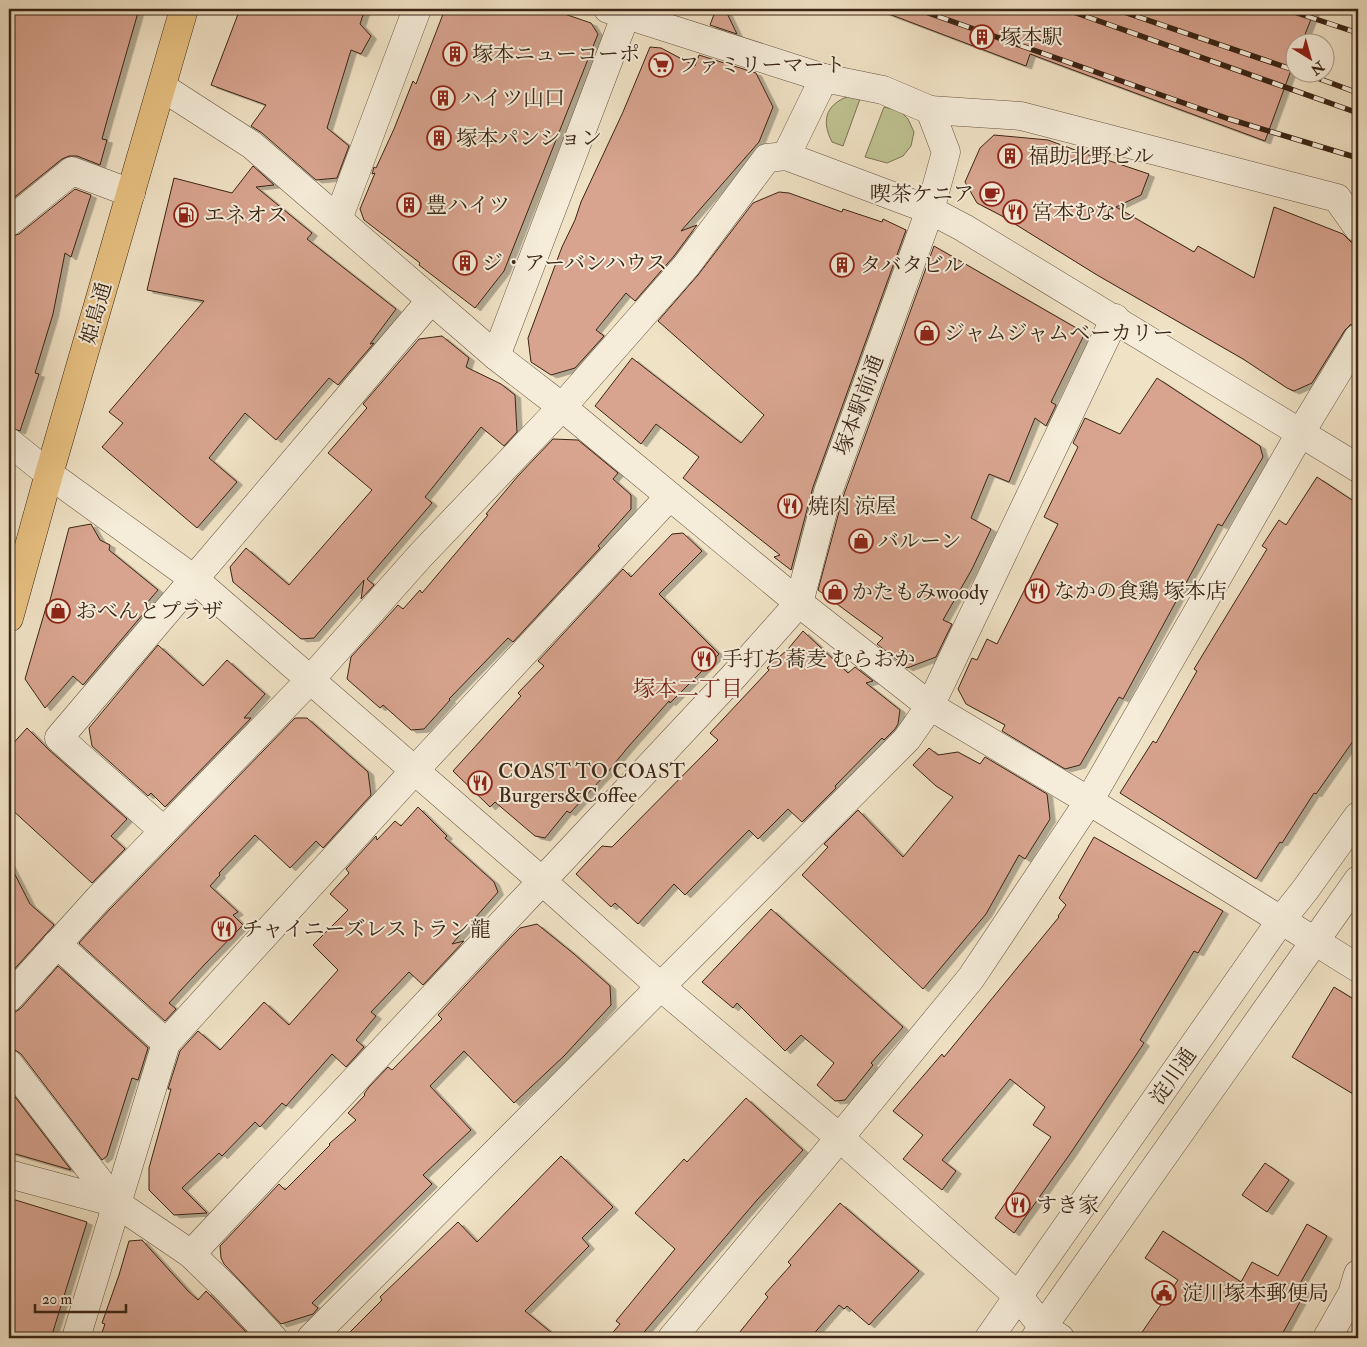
<svg xmlns="http://www.w3.org/2000/svg" width="1367" height="1347" font-family="'IM FELL Double Pica','Noto Serif JP',serif">
<defs>
<filter id="shadow"><feDropShadow dx="5.5" dy="3" stdDeviation="0" flood-color="#0004"/></filter>
</defs>
<rect width="100%" height="100%" fill="#f0e2c5"/>
<filter id="stains"><feTurbulence type="fractalNoise" baseFrequency=".004" numOctaves="4"/><feColorMatrix values="0 0 0 0 .2 0 0 0 0 .09 0 0 0 0 .02 0 0 0 .5 -.17"/></filter>
<radialGradient id="worn" r=".72"><stop offset=".6" stop-color="#630" stop-opacity="0"/><stop offset="1" stop-color="#630" stop-opacity=".3"/></radialGradient>
<g fill="#bec291" stroke="#7c7453">
<path d="M853,95L860,99L843,146L832,142C820,119 827,102 853,95Z"/>
<path d="M884,107L900,111L908,119L914,132L911,146L903,156L887,163L865,157Z"/>
</g>
<g fill="#d8a48f" stroke="#3b2515" filter="url(#shadow)">
<path d="M9,9H139L106,124L102,139L107,140L100,165L77,156H69L62,159L11,200H9Z"/>
<path d="M240,9H365L360,24L371,36L361,54L351,50L327,128L349,146L337,178L316,180L262,133L251,126L266,105L211,85Z"/>
<path d="M445,9H550L591,23L598,34L504,271L475,308L419,265L420,263L364,220L360,209L375,173L372,174L374,167L376,168L394,129L413,81L416,84Z"/>
<path d="M716,9H725L737,34L710,25Z"/>
<path d="M881,9H1315L1302,42H1294V62L1265,141L1030,54L1026,66L881,11Z"/>
<path d="M650,47L661,48L695,66L699,55L756,73L773,107L759,142L681,231L697,225L674,256L635,301L626,293L596,330L604,336L575,368L551,375L531,362L528,338L562,247L575,220L581,202L623,112Z"/>
<path d="M994,135L1048,140L1097,158L1098,157L1149,174L1141,195L1116,207L1194,252L1198,246L1254,278L1274,207L1343,234L1351,242L1358,244V322L1350,325L1345,330L1312,383L1294,391L1287,388L1243,359L1097,275L1002,216L977,203L965,182L980,148Z"/>
<path d="M253,166L274,185L256,187L312,233L307,239L396,309L370,344L374,343L338,385L329,378L276,440L245,413L209,458L237,482L197,528L102,447L123,423L109,412L204,301L147,290L174,178L232,193Z"/>
<path d="M75,189L91,195L71,257L65,253L53,314L35,373L39,374L20,431L9,427V237L19,234Z"/>
<path d="M779,192L789,193L842,212L843,209L882,222L883,219L906,230L813,487L791,570L774,557L780,555L683,478L699,457L656,424L641,444L595,406L632,358L741,443L764,415L658,321L698,275L753,203Z"/>
<path d="M934,246L1085,333L1051,402L1056,405L1046,426L1035,418L1009,482L989,474L971,518L991,529L972,569L943,620L952,624L936,657L907,668L877,644L883,638L818,590L843,497Z"/>
<path d="M442,336L469,358L466,367L501,384L515,395L517,432L504,446L481,427L425,497L432,503L367,579L374,585L361,599L364,580L314,638L301,639L233,582L230,567L246,548L289,585L372,490L328,453L367,408L363,404L419,339Z"/>
<path d="M1157,378L1260,446L1263,457L1222,526L1218,524L1123,699L1119,697L1080,765L1065,769L1002,731L1005,725L966,704L958,689L972,658L977,660L987,639L997,644L1058,524L1044,517L1078,447L1073,443L1085,418L1120,434Z"/>
<path d="M553,439L578,440L618,473L613,479L631,495V509L598,546L600,548L513,642L508,638L449,699L450,700L424,729L411,730L383,705L380,708L347,679L351,657L398,605L403,609L420,590L422,593L488,515L486,514L518,476Z"/>
<path d="M1317,477L1358,504V734L1316,794L1314,793L1282,843L1280,842L1256,879L1120,793L1153,741L1156,743L1197,671L1194,669L1267,549L1262,546L1279,520L1286,525Z"/>
<path d="M91,524L100,540L110,545L109,550L158,590L146,604L149,607L83,685L73,676L45,708L25,679L47,604H49L69,528Z"/>
<path d="M683,533L702,551L659,594L719,654L670,703L669,701L629,746L614,764H615L570,813L567,811L545,838L535,836L495,802L490,807L453,771L521,696L518,693L544,666L538,661L623,569L631,577L672,534Z"/>
<path d="M803,631L848,673L855,667L873,681L866,683L900,710L898,724L895,729L884,740L882,738L835,786L836,788L802,822L788,809L758,839L749,830L685,895L674,884L638,924L615,903L611,907L576,874L602,846L612,847L718,740L710,733L769,670L767,668L788,649Z"/>
<path d="M158,645L203,686L227,660L265,694L244,718H251L165,807L151,793L148,796L92,746L89,728Z"/>
<path d="M295,718H307L368,772L371,795L323,848L316,841L290,868L255,835L219,873L220,875L210,886L238,912L233,915L243,925L205,964L169,1003L176,1009L165,1021L79,943L110,909Z"/>
<path d="M27,728L49,750L127,819L111,836L125,849L92,883L9,807V748Z"/>
<path d="M929,748L938,755L958,752L980,764L985,757L1047,794L1050,819L1025,859L1019,855L986,914L923,989L802,875L828,847L824,844L858,810L903,857L953,797L936,786L913,765Z"/>
<path d="M418,807L447,836L445,838L494,882L498,892L452,944L464,941L423,985L409,972L371,1012L376,1016L356,1040L364,1047L346,1067L332,1054L286,1106L282,1103L260,1127L255,1122L222,1156L219,1153L182,1188L207,1213L174,1215L149,1190V1168L171,1089H168L180,1051L198,1031L220,1050L264,1002L289,1025L338,970L313,945L348,910L330,894L349,873L346,869L376,836L377,840L395,821L401,826Z"/>
<path d="M1094,837L1223,911L1198,953L1194,951L1140,1040L1144,1043L1072,1151L1014,1233L995,1218L1051,1137L1033,1125L1045,1107L1010,1079L942,1160L956,1171L942,1190L903,1159L923,1135L893,1111L942,1054L944,1057L1059,917L1058,916L1066,905L1059,898Z"/>
<path d="M9,863L30,904L54,925L9,975Z"/>
<path d="M771,909L903,1027L871,1063L873,1065L845,1100L835,1101L817,1085L834,1063L801,1035L785,1051L737,1003L733,1008L702,982Z"/>
<path d="M537,924L574,954L610,986L611,1005L564,1056L514,1103L464,1051L430,1086L471,1130L423,1175L432,1184L312,1303L318,1308L313,1314L281,1324L224,1264L221,1258L220,1246L279,1184L285,1190L330,1145L329,1144L356,1120L348,1113L365,1095L364,1094L369,1087L388,1067L392,1070L442,1019L438,1015L510,938L520,928Z"/>
<path d="M58,966L148,1048L138,1080L132,1078L107,1156L102,1160L21,1054L15,1050L9,1049V1013H14L21,1008Z"/>
<path d="M1334,987L1358,1002V1097L1292,1057Z"/>
<path d="M9,1089L71,1170L9,1152Z"/>
<path d="M746,1098L803,1150L757,1200L639,1338H608L620,1324L616,1321L675,1249L635,1213L684,1159L687,1162Z"/>
<path d="M561,1156L613,1207L582,1238L589,1246L525,1311L558,1338H344L382,1300L380,1297L458,1222L477,1242Z"/>
<path d="M1265,1163L1289,1180L1267,1212L1242,1195Z"/>
<path d="M9,1198L87,1222L51,1338H9Z"/>
<path d="M840,1203L919,1271L869,1325L847,1306L844,1309L839,1305L810,1338H735L768,1297L765,1294L791,1265L788,1262Z"/>
<path d="M1307,1224L1327,1236L1298,1287L1306,1291L1280,1338H1138L1178,1280L1145,1258L1163,1231L1241,1282L1252,1262L1278,1276Z"/>
<path d="M142,1240L188,1291L198,1300L206,1291L247,1333L230,1338H100L105,1324L102,1323L119,1275L129,1241Z"/>
</g>
<g fill="none" stroke-linecap="round" stroke-linejoin="round">
<g stroke="#685441" stroke-width="29">
<g id="minor">
<path d="M162,87L252,145L496,356L562,407L799,603L930,706L1089,801L1358,968"/>
<path d="M930,110L1021,116L1337,198L1358,228"/>
<path d="M786,156L824,78"/>
<path d="M338,219L417,9"/>
<path d="M9,222L72,171L131,193"/>
<path d="M496,356L628,9"/>
<path d="M9,442L49,474L194,579L542,881L661,987L840,1138L1019,1297L1043,1327L1060,1338"/>
<path d="M164,831L59,738L431,300"/>
<path d="M57,944L166,1043"/>
<path d="M9,998L99,898L310,680L420,556L562,407L686,266L767,158L786,156L930,210L964,228L1358,468"/>
<path d="M9,1064L116,1203L191,1254L228,1290L273,1338"/>
<path d="M9,1174L116,1203"/>
<path d="M191,1254L542,881L734,676L799,603L828,492L930,210L946,152L930,110L883,90L824,78L608,9"/>
<path d="M76,1338L166,1043L415,770L669,497"/>
<path d="M311,1338L907,739L930,706L1115,318"/>
<path d="M672,1338L822,1159L971,978L1089,801L1301,432L1358,338"/>
<path d="M989,1338L1282,919L1305,890L1358,816"/>
<path d="M1035,1338L1358,880"/>
<path d="M1327,1338L1352,1294L1358,1274"/>
</g>
</g>
<g stroke="#3b2515" stroke-width="29">
<path id="major" d="M9,618L49,474L184,9"/>
</g>
<use href="#minor" stroke="#f5ecd9" stroke-width="28"/>
<use href="#major" stroke="#e8c182" stroke-width="28"/>
<g stroke="#3b2515" stroke-width="5.5">
<g id="rail">
<path d="M917,9L1229,119L1358,158"/>
<path d="M1065,9L1358,113"/>
<path d="M1115,9L1294,70"/>
<path d="M1285,9L1358,33"/>
<path d="M1301,72L1358,93"/>
</g>
</g>
<use href="#rail" stroke="#f5ecd9" stroke-width="4" stroke-dasharray="11" stroke-linecap="butt"/>
</g>
<defs>
<g id="building-ring" transform="scale(1.25)"><circle r="9.5" fill="#f5ecd9" stroke="#8f2418" stroke-width="1.5"/><path d="M-4-6H4V6H1V3H-1V6H-4ZM-2.5-4.3h1.7v1.8h-1.7ZM.8-4.3h1.7v1.8H.8ZM-2.5-1h1.7V.8h-1.7ZM.8-1h1.7V.8H.8Z" fill="#8f2418"/></g>
<g id="supermarket-ring" transform="scale(1.25)"><circle r="9.5" fill="#f5ecd9" stroke="#8f2418" stroke-width="1.5"/><path d="M-6-5.5h2.5l.6 2H6L4.5 2H-2.5L-4.4-4H-6ZM-1.5 3.2a1.3 1.3 0 1 0 .1 0ZM3 3.2a1.3 1.3 0 1 0 .1 0Z" fill="#8f2418"/></g>
<g id="cafe-ring" transform="scale(1.25)"><circle r="9.5" fill="#f5ecd9" stroke="#8f2418" stroke-width="1.5"/><path d="M-5.5-4.5H6V0H3Q3 3.5 0 3.5H-2.5Q-5.5 3.5-5.5 0ZM3-3.2v2h1.7v-2ZM-6 4.5H4V6H-6Z" fill="#8f2418"/></g>
<g id="restaurant-ring" transform="scale(1.25)"><circle r="9.5" fill="#f5ecd9" stroke="#8f2418" stroke-width="1.5"/><path d="M-5-6h1v4h1v-4h1v4h1v-4h1v5L-1.5 .5V6h-2V.5L-5-1ZM5-6V6H3V1.5H1.5Q1.5-4 5-6Z" fill="#8f2418"/></g>
<g id="fuel-ring" transform="scale(1.25)"><circle r="9.5" fill="#f5ecd9" stroke="#8f2418" stroke-width="1.5"/><path d="M-5.5-6h7V0h2V4h1.3V-2.5L3-4.5l.8-.8L6-3V5H2.5V1h-1V6h-7ZM-4.2-4.7v3.2H.2V-4.7Z" fill="#8f2418"/></g>
<g id="shop-ring" transform="scale(1.25)"><circle r="9.5" fill="#f5ecd9" stroke="#8f2418" stroke-width="1.5"/><path d="M-5-2.5h2.3a2.7 3.5 0 0 1 5.4 0H5L5.5 6h-11ZM-1.5-2.5h3a1.5 2.3 0 0 0-3 0Z" fill="#8f2418"/></g>
<g id="civic-ring" transform="scale(1.25)"><circle r="9.5" fill="#f5ecd9" stroke="#8f2418" stroke-width="1.5"/><path d="M-.6-6.5H3V-4.5H.6V-3L4-1V1h2V6H-6V1h2V-1L-.6-3ZM-1.2 2.5V6h2.4V2.5Z" fill="#8f2418"/></g>
</defs>
<g fill-rule="evenodd">
<use href="#building-ring" x="982" y="37"/>
<use href="#building-ring" x="455" y="54"/>
<use href="#supermarket-ring" x="661" y="65"/>
<use href="#building-ring" x="443" y="98"/>
<use href="#building-ring" x="439" y="138"/>
<use href="#building-ring" x="1010" y="156"/>
<use href="#cafe-ring" x="992" y="194"/>
<use href="#building-ring" x="409" y="205"/>
<use href="#restaurant-ring" x="1015" y="212"/>
<use href="#fuel-ring" x="186" y="215"/>
<use href="#building-ring" x="465" y="263"/>
<use href="#building-ring" x="842" y="265"/>
<use href="#shop-ring" x="927" y="333"/>
<use href="#restaurant-ring" x="790" y="506"/>
<use href="#shop-ring" x="861" y="541"/>
<use href="#restaurant-ring" x="1037" y="591"/>
<use href="#shop-ring" x="835" y="592"/>
<use href="#shop-ring" x="58" y="611"/>
<use href="#restaurant-ring" x="704" y="659"/>
<use href="#restaurant-ring" x="480" y="783"/>
<use href="#restaurant-ring" x="224" y="929"/>
<use href="#restaurant-ring" x="1018" y="1205"/>
<use href="#civic-ring" x="1164" y="1293"/>
</g>
<g text-anchor="middle" stroke-width="4" stroke-linejoin="round" paint-order="stroke">
<g font-size="21" fill="#3b2515" stroke="#f5ecd9" text-anchor="start">
<text x="1000" y="44">塚本駅</text>
<text x="472" y="61">塚本ニューコーポ</text>
<text x="678" y="72">ファミリーマート</text>
<text x="460" y="105">ハイツ山口</text>
<text x="456" y="145">塚本パンション</text>
<text x="1028" y="163">福助北野ビル</text>
<text x="974" y="201" text-anchor="end">喫茶ケニア</text>
<text x="426" y="212">豊ハイツ</text>
<text x="1032" y="219">宮本むなし</text>
<text x="204" y="222">エネオス</text>
<text x="482" y="270">ジ・アーバンハウス</text>
<text x="860" y="272">タバタビル</text>
<text x="944" y="340">ジャムジャムベーカリー</text>
<text x="808" y="513">焼肉 涼屋</text>
<text x="878" y="548">バルーン</text>
<text x="1054" y="598">なかの食鶏 塚本店</text>
<text x="852" y="599">かたもみwoody</text>
<text x="76" y="618">おべんとプラザ</text>
<text x="722" y="666">手打ち蕎麦 むらおか</text>
<text x="498" y="778">COAST TO COAST<tspan x="498" dy="24">Burgers&amp;Coffee</tspan></text>
<text x="242" y="936">チャイニーズレストラン龍</text>
<text x="1036" y="1212">すき家</text>
<text x="1182" y="1300">淀川塚本郵便局</text>
</g>
<g font-size="21" fill="#3b2515" stroke="#f5ecd9">
<text transform="translate(96 313) rotate(-74)" y="7">姫島通</text>
<text transform="translate(859 405) rotate(-70)" y="7">塚本駅前通</text>
<text transform="translate(1173 1076) rotate(-55)" y="7">淀川通</text>
</g>
<g font-size="22" fill="#7a1f14" stroke="#f5ecd9">
<text x="688" y="696">塚本二丁目</text>
</g>
</g>
<rect width="1367" height="1347" fill="none" stroke="#f0e2c5" stroke-width="30"/>
<rect x="10" y="10" width="1347" height="1327" fill="none" stroke="#3b2515" stroke-width="2.5"/>
<rect x="15" y="15" width="1337" height="1317" fill="none" stroke="#3b2515"/>
<g transform="translate(1310 58) rotate(143)"><circle r="24" fill="#f5ecd9" stroke="#ab9c8b"/>
<path d="M0-4L9 19L0 12L-9 19Z" fill="#8f2418"/>
<text y="-8" font-size="14" font-weight="bold" text-anchor="middle" fill="#3b2515">N</text>
</g>
<path d="M35 1304v8h91v-8" fill="none" stroke="#3b2515" stroke-width="2.5"/>
<text x="42" y="1304" font-size="15" fill="#3b2515" stroke="#f5ecd9" stroke-width="4" paint-order="stroke">20 m</text>
<rect width="100%" height="100%" filter="url(#stains)"/>
<rect width="100%" height="100%" fill="url(#worn)"/>
</svg>
